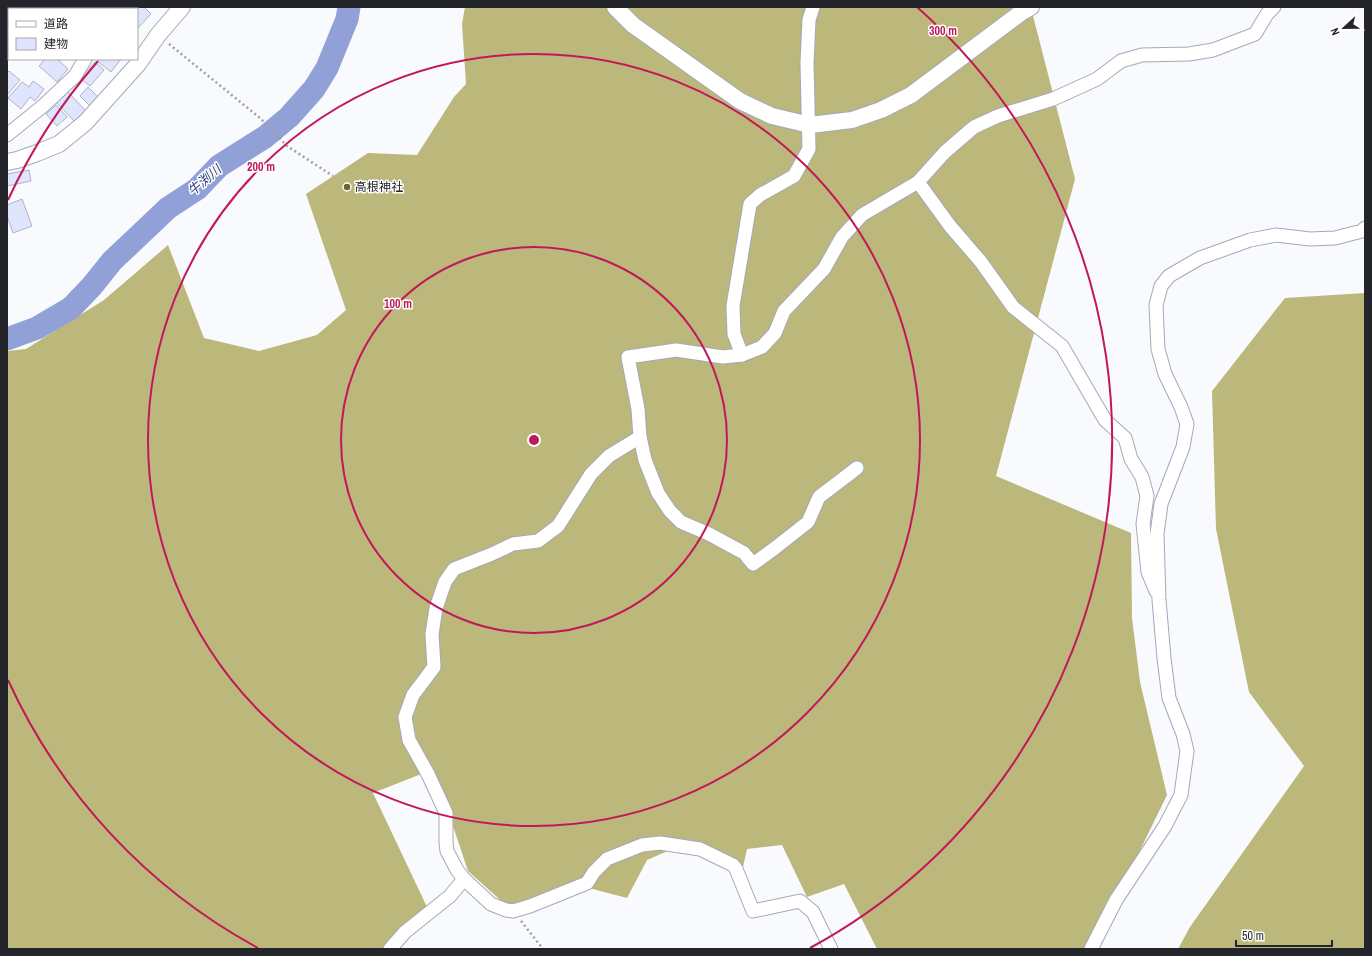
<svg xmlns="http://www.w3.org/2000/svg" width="1372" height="956" font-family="'Archivo Narrow','Noto Sans JP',sans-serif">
<rect width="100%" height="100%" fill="#f9fafe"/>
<g fill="#bcb77a">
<path d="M465,7H1033L1032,12L1075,179L996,476L1131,533L1132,618L1140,682L1167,795L1092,949H877L844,884L807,897L782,845L747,849L743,867L734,861L679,846L647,860L627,898L589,888L507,906L468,871L434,769L373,793L427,907L394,949H7V351L26,349L104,300L168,245L204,338L259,351L317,335L346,310L306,194L368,153L417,155L454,97L466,84L462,24Z"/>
<path d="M1365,293V949H1178L1190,927L1304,766L1249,692L1216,529L1212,391L1285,298Z"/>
</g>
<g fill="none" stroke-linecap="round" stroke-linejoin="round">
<path stroke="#91a0d7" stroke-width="23" d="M7,339L37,328L71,308L92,286L112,261L168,208L197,189L219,166L265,137L289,117L314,89L327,68L347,19L349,7"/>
</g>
<g fill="#dee5fd" stroke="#afb3c2">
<path d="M133,7H144L151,14L137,29V9H131Z"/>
<path d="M45,59H57L68,69L57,82L39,66Z"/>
<path d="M99,59H121L111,72L97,61Z"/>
<path d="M95,62L104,70L90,86L80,78Z"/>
<path d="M9,71L20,80L7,95V73Z"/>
<path d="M33,81L44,89L35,101L30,97L21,109L8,98L22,82L29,87Z"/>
<path d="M88,87L98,97L90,106L80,96Z"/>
<path d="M67,91L86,111L74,121L55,101Z"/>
<path d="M56,105L67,117L57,126L46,114Z"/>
<path d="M29,170L31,181L7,186V174Z"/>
<path d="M22,199L32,226L13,233L7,216V205Z"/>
</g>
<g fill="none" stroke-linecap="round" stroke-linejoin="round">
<g stroke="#a4a9b8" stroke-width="15">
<g id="minor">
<path d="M79,7L83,9"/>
<path d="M116,9L117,7"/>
<path d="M7,135L43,106L75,76L85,59"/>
<path d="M918,182L950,226L981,262L1013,307L1062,346L1105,420L1125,438L1131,459L1142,477L1147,496L1143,524L1148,572L1156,591"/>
<path d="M742,355L734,334L733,306L750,204L760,195L794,176L809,149L807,63L809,20L813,7"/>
<path d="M640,437L609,456L591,474L558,526L538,541L513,544L492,554L454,569L445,582L436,608L432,634L434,667L413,695L405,717L409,740L428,774L446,813V843L447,851L457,870L464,879L491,904L506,910L513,911L530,906L587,883L594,872L607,859L642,845L660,843L700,849L733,865L736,869L753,911L800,901L813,912L831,949"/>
<path d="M857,468L819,497L808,522L775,548L753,564L744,553L709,534L681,522L670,511L658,493L645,460L640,437L638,409L628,357L676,350L723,357L742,355L762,347L775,333L784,311L824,269L842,237L862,215L918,182L945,152L974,127L998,116L1053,99L1073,90L1097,79L1121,61L1142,55L1189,54L1213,50L1255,34L1267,14L1274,7"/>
<path d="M390,949L405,932L450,896L464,879"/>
<path d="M1091,949L1116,900L1165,826L1181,795L1187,751L1183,734L1169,698L1164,658L1159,600L1157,534L1161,504L1183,447L1187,424L1181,407L1165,374L1158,349L1156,305L1161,286L1169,276L1200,258L1250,240L1276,235L1310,239L1335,238L1362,231L1365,228"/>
</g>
</g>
<g stroke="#a4a9b8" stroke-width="18">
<g id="tertiary">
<path d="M615,7L633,25L740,101L772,116L810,125L852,120L881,110L911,95L1022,12L1031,7"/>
<path d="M7,162L17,160L37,153L59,144L85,123L138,64L158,35L182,7"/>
</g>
</g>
<g stroke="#9e9fa3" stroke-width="2.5" stroke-dasharray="2 3" stroke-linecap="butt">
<path d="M169,44L260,118L287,146L333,176"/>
<path d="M521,921L543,949"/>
</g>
<use href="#minor" stroke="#fff" stroke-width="13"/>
<use href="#tertiary" stroke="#fff" stroke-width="16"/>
</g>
<g fill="none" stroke="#c2185b" stroke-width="2">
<circle cx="534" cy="440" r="193"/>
<circle cx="534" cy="440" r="386"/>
<path d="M258 948A578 578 0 0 1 8 680M8 200A578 578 0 0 1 98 61M917 7A578 578 0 0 1 810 948"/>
</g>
<circle fill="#6a6633" stroke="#fff" stroke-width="1.5" cx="347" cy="187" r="4"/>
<g text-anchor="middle" stroke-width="3" stroke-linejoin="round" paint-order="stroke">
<g font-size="12" fill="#24252b" stroke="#fff" text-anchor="start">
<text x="355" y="191">高根神社</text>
</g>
<g font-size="13" font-style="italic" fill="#2f3c7d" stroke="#fff">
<text transform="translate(204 180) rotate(-41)" y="5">牛渕川</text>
</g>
</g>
<circle cx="534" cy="440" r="6" fill="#c2185b" stroke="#fff" stroke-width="2"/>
<g font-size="12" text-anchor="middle" font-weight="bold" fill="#c2185b" stroke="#fff" stroke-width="3" stroke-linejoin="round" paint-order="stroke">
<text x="943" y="35">300 m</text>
<text x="261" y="171">200 m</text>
<text x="398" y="308">100 m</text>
</g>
<rect width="1372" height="956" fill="none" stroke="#24252b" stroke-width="16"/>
<rect x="8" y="8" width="130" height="52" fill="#ffffff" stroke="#a7a8aa"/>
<rect x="16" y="21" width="20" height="6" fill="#ffffff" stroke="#a7a8aa"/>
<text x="44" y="28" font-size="12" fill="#24252b">道路</text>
<rect x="16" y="38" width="20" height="12" fill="#dee5fd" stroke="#a7a8aa"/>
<text x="44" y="48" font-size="12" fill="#24252b">建物</text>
<g transform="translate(1344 28) rotate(248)" stroke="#ffffff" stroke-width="3" paint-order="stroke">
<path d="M0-3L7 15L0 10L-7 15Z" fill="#24252b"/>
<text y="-6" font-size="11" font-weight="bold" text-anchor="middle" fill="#24252b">N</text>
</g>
<path d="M1236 940v6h96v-6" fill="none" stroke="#24252b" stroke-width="2"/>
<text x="1242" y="940" font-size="12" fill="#24252b" stroke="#ffffff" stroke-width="3" paint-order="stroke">50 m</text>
</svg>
